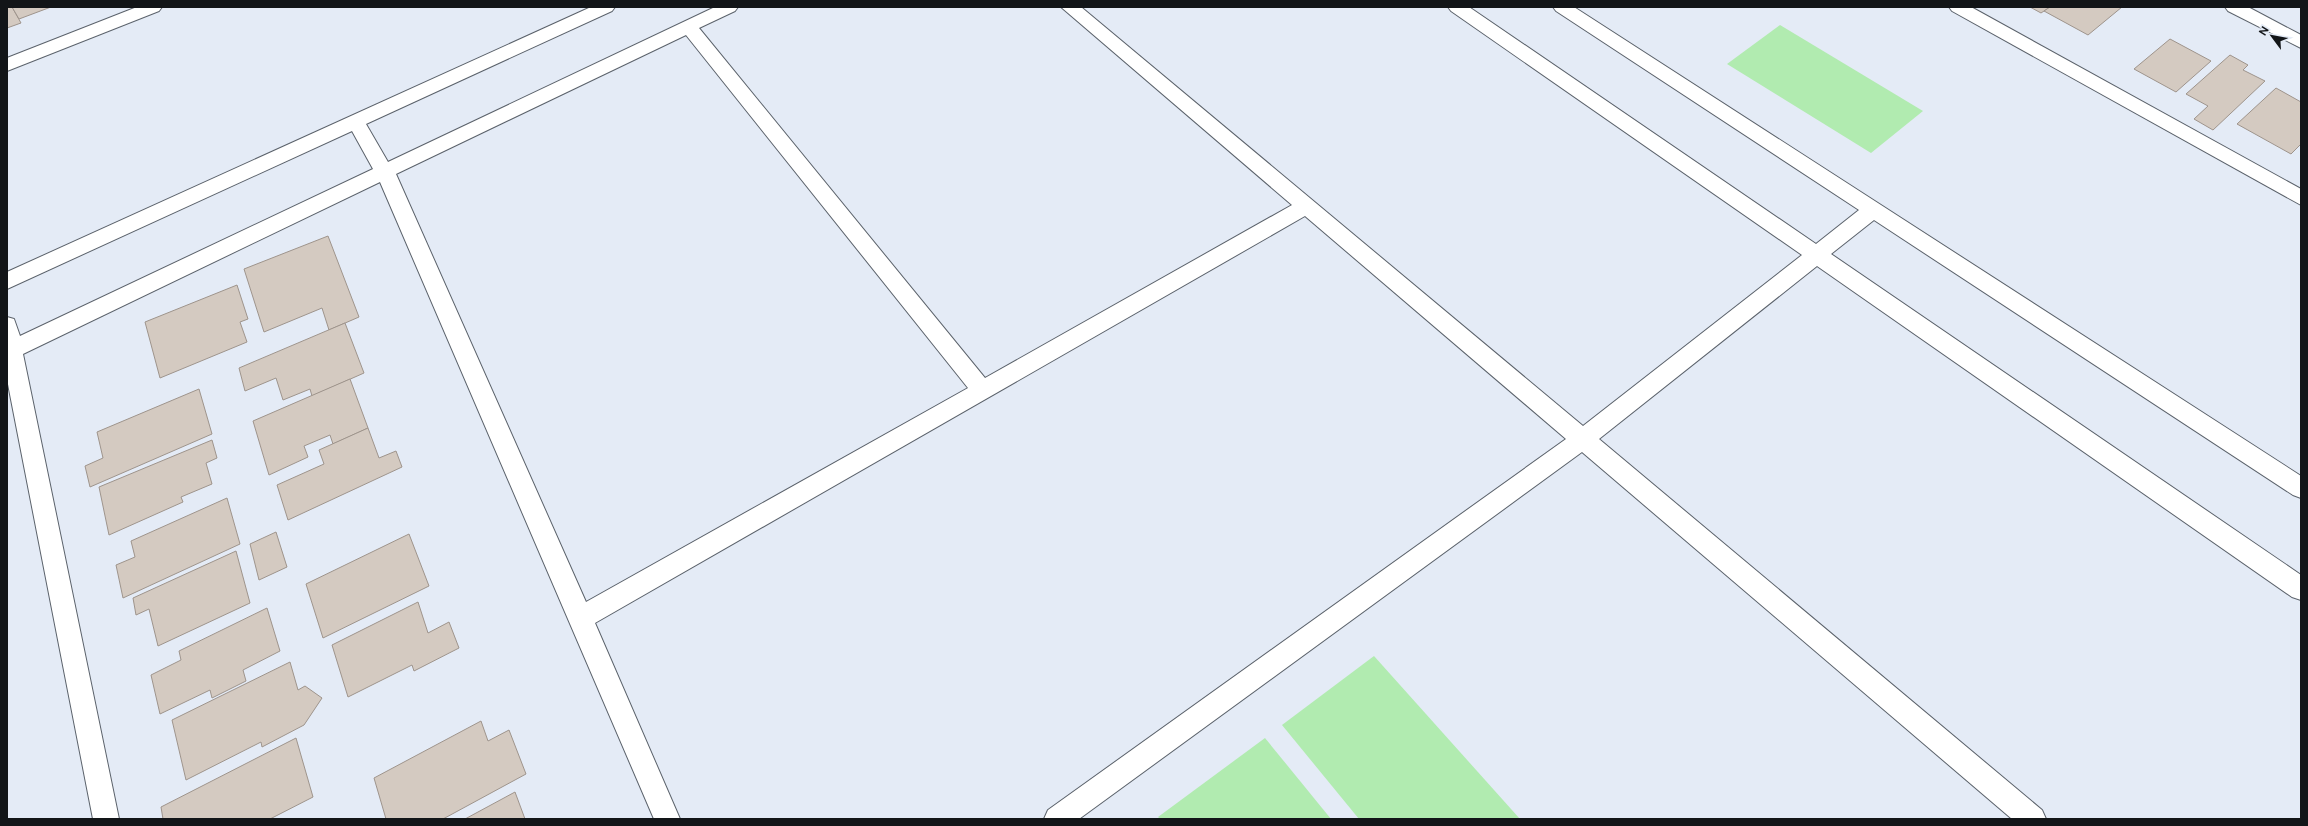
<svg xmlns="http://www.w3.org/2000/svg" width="2308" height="826" font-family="Figtree,sans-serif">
<rect width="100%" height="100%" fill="#e4ebf6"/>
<g fill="#b1ebb0">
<path d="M1780,25L1923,111L1871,153L1727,64Z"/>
<path d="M1374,656L1520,819H1359L1282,725Z"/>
<path d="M1265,738L1331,819H1160L1158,817Z"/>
</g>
<g fill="#d4cac1" stroke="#9e948c">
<path d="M7,7H12L21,23L7,28Z"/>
<path d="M12,7H51L19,19Z"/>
<path d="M2030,7H2050L2041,13Z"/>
<path d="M2050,7H2122L2088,35L2044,11Z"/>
<path d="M2170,39L2211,61L2176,92L2134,69Z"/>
<path d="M2230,55L2248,65L2243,70L2265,81L2213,130L2194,119L2208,106L2186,94Z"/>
<path d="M2276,88L2301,102V144L2291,154L2237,124Z"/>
<path d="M328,236L359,317L329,330L322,308L264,332L244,269Z"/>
<path d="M237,285L248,319L240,322L247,342L160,378L145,322Z"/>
<path d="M345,323L364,373L312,396L310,389L283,400L276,378L245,391L239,368Z"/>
<path d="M350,379L368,428L333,444L330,435L304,446L308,457L269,475L253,421Z"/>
<path d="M199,389L212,434L90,487L85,466L103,458L97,432Z"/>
<path d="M368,428L379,458L396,451L402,467L288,520L277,485L324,464L319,450Z"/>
<path d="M212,440L217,458L206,463L212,484L181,497L183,502L109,535L99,487Z"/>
<path d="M227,498L240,544L123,598L116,565L135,557L131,541Z"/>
<path d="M276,532L287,567L259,580L250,544Z"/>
<path d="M409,534L429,586L323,638L306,584Z"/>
<path d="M236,551L250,603L158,646L149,609L136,615L133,598Z"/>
<path d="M418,602L428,633L449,622L459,648L414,671L412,665L348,697L332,645Z"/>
<path d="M267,608L280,651L243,670L246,681L212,698L210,690L160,714L151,675L181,660L179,651Z"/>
<path d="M290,662L298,690L305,686L322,698L304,725L262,747L261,742L186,780L172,720Z"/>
<path d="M481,721L488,741L509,730L526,774L443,819H386L374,778Z"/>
<path d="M296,738L313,797L270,819H163L161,807Z"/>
<path d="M515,792L525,819H465Z"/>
</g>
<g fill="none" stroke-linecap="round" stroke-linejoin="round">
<g stroke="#5b626b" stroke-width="2">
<g id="street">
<path d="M137,7H162L159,11L7,71V58Z"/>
<path d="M591,7H615L612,11L366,124L388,162L715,7H738L735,11L699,28L985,378L1292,205L1061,7H1081L1583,426L1802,255L1451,11L1448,7H1469L1816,244L1859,210L1556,11L1553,7H1574L2301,476V498L2293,495L1874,220L1831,254L2301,575V600L2292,597L1817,266L1599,439L2042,810L2046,819H2012L1582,452L1079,819H1044L1048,810L1566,439L1305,216L595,623L680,819H654L380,182L23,354L119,819H93L7,379V317L14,319L20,336L373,169L352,131L7,289V272ZM686,35L968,388L586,602L396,174Z"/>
<path d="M1949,7H1971L2301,189V205L1952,11Z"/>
</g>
</g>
<g stroke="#5b626b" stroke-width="2">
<path id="secondary" d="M2225,7H2248L2301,35V48L2228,11Z"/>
</g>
<use href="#street" fill="#fff" fill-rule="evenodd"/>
<use href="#secondary" fill="#fff" fill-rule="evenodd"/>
</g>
<rect width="2308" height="826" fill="none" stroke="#121518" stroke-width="16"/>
<g transform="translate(2272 36) rotate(302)" stroke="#e4ebf6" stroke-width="3" paint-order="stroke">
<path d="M0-3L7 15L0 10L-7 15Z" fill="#121518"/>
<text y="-6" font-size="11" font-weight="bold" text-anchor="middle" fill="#121518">N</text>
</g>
</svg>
